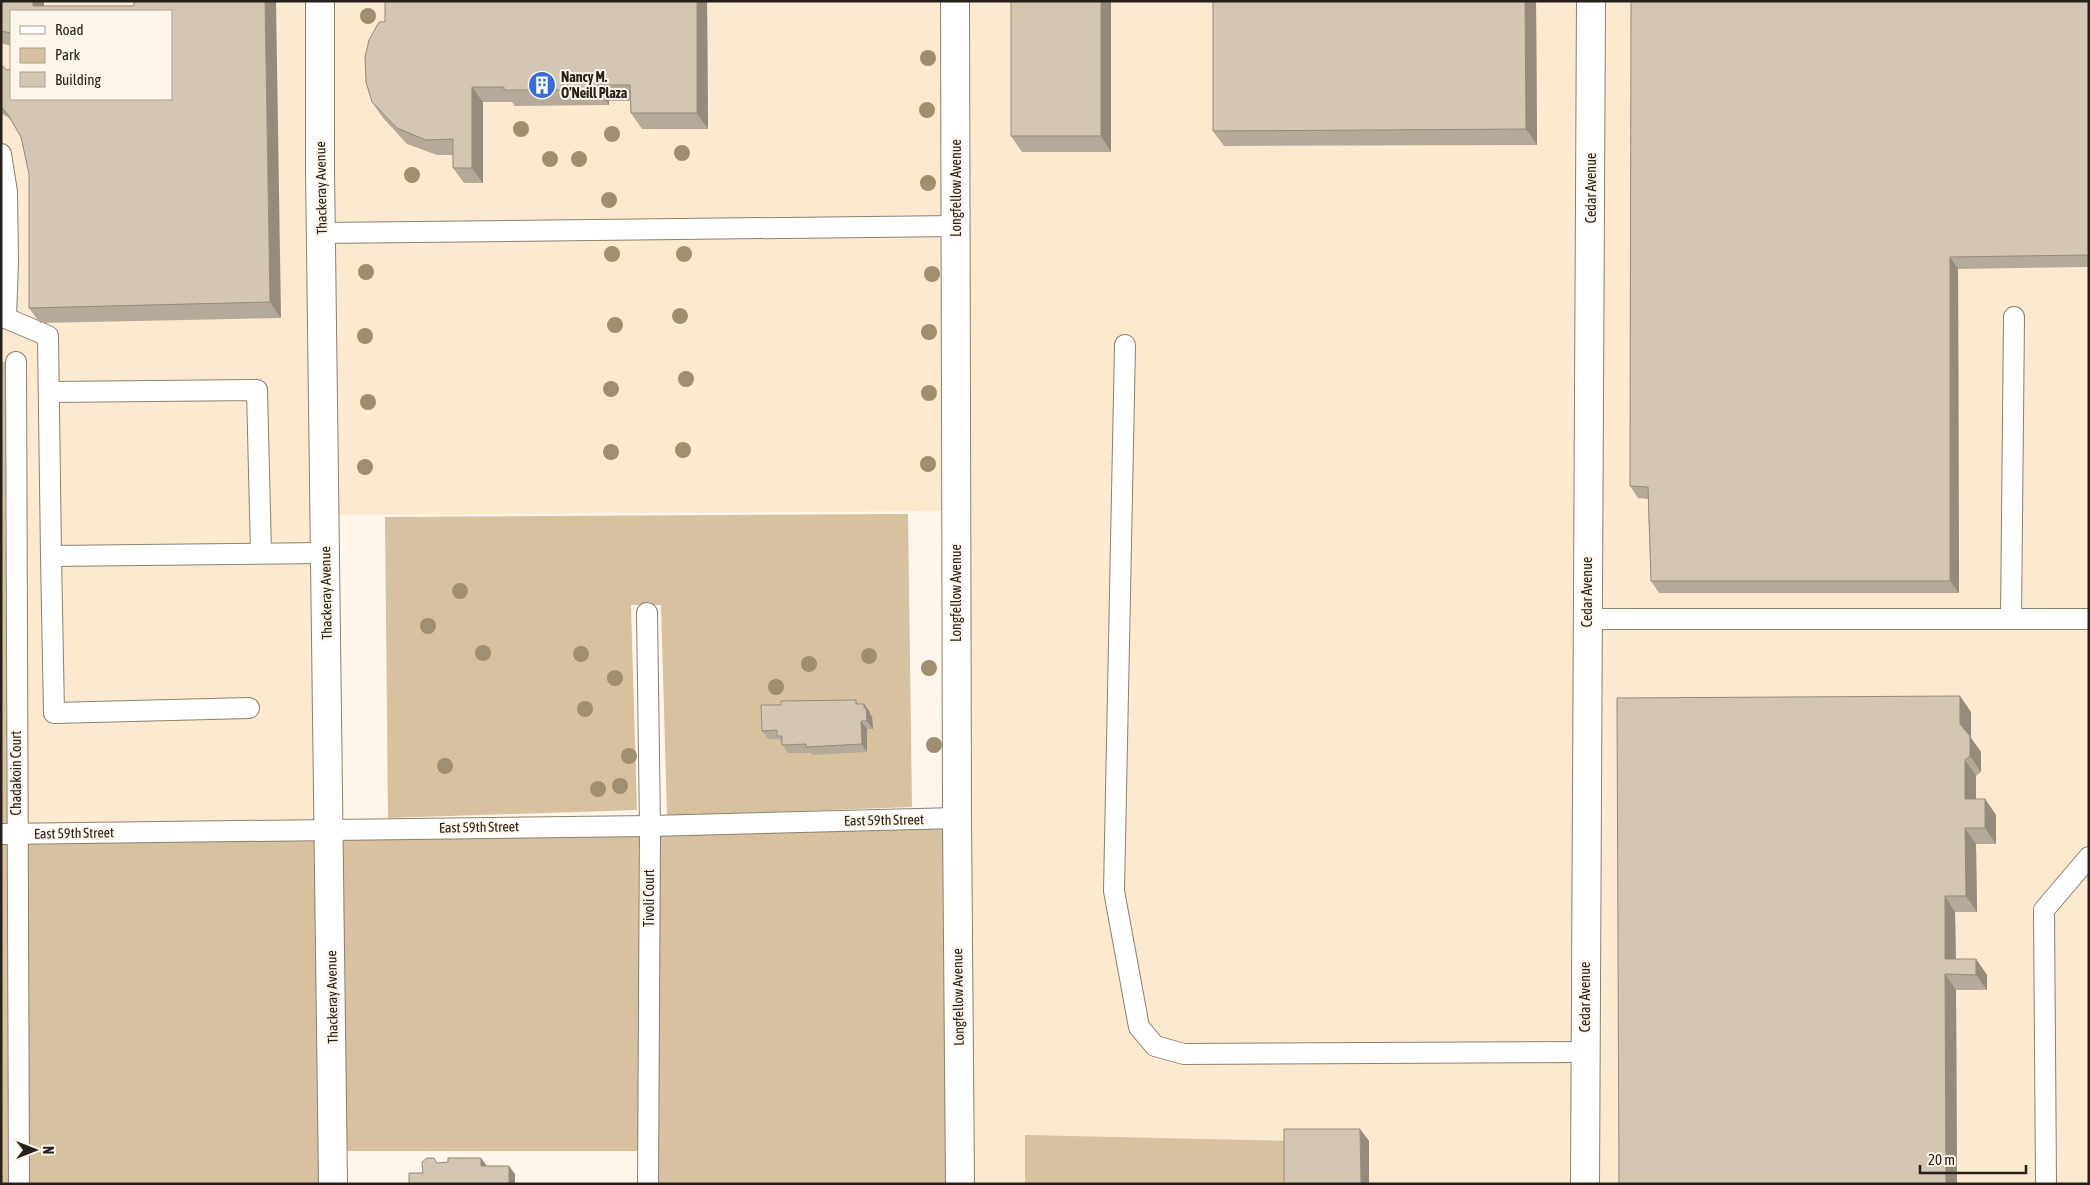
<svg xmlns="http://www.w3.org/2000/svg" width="2090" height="1185" font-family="'Asap Condensed',sans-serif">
<rect width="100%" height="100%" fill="#fef6ea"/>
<path fill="#fbeacf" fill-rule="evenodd" d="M1,1H2089V1184H960L956,511L326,515L330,829L16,834L15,362H1ZM11,11H171V99H11Z"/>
<g fill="#d7c19e">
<path d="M1,362H16V834L957,818L960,1184H648V1151H333V1184H1Z"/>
<path d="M908,514L912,807L667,816L661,605H631L637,810L388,818L385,517Z"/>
<path d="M1025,1135L1292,1141L1293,1184H1025Z"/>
</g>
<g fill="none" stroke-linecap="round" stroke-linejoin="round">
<g stroke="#8b806e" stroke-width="22">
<g id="lane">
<path d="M1,154L7,192L8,262L6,318"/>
<path d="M321,233L956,226"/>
<path d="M1,316L48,336L51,556L325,553"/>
<path d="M1125,345L1114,891L1139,1027L1155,1046L1184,1054L1585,1052"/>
<path d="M16,362L19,1184"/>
<path d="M50,392L257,390L261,553"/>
<path d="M51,556L54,713L249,708"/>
<path d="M647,613L650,826L648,1184"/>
<path d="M1587,619H2089"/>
<path d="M2011,619L2014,317"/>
<path d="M1,834L650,826L957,818"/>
<path d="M2046,1184L2044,910L2089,857"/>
</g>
</g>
<g stroke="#8b806e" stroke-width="30">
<g id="street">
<path d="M320,1V169L333,1184"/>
<path d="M955,1L957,818L960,1184"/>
</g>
</g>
<g stroke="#8b806e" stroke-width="30">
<path id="secondary" d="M1585,1184L1591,1"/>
</g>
<use href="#lane" stroke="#fff" stroke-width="20"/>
<use href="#street" stroke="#fff" stroke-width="28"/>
<use href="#secondary" stroke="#fff" stroke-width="28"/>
</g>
<g fill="#9f8f70">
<circle cx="368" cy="16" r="8"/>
<circle cx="928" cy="58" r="8"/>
<circle cx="927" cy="110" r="8"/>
<circle cx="521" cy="129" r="8"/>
<circle cx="612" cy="134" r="8"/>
<circle cx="682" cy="153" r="8"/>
<circle cx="550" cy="159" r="8"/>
<circle cx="579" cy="159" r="8"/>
<circle cx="412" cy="175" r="8"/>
<circle cx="928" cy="183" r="8"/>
<circle cx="609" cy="200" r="8"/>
<circle cx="612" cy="254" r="8"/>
<circle cx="684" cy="254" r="8"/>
<circle cx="366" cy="272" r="8"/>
<circle cx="932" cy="274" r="8"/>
<circle cx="680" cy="316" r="8"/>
<circle cx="615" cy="325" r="8"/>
<circle cx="929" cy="332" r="8"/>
<circle cx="365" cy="336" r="8"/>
<circle cx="686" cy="379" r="8"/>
<circle cx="611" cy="389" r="8"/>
<circle cx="929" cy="393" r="8"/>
<circle cx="368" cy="402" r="8"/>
<circle cx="683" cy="450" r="8"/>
<circle cx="611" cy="452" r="8"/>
<circle cx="928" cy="464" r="8"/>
<circle cx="365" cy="467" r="8"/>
<circle cx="460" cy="591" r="8"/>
<circle cx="428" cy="626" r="8"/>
<circle cx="483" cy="653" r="8"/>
<circle cx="581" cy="654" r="8"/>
<circle cx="869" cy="656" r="8"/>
<circle cx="809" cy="664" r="8"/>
<circle cx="929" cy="668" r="8"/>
<circle cx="615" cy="678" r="8"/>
<circle cx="776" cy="687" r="8"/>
<circle cx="585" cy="709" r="8"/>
<circle cx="934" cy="745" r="8"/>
<circle cx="629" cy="756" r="8"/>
<circle cx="445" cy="766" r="8"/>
<circle cx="620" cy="786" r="8"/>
<circle cx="598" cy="789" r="8"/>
</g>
<g fill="#b5aa9a">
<path d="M1,1L44,6H134L281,318L40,323L29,308V174L21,137L13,124L9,118L1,113V65L7,70L171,99L11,11V46L1,43Z"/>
<path d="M385,1H707L708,129H642L631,113L630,101H609V105L515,106L512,102H483V183H464L453,168V155H437L407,144L383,118L372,102L385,22Z"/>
<path d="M1111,1V152H1022L1011,136Z"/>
<path d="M1536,1L1537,145L1224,146L1213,131Z"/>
<path d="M2089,1V267L1958,269L1959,593H1659L1651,581L1648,499L1638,498L1630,486Z"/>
<path d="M856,700L858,704L870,712V714L872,717L873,729H867V752L812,755L811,753H788L779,739H768L762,731Z"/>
<path d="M1971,712V738L1981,752V772L1976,776V799H1985L1996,815V844H1976L1977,912H1955L1956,959H1976L1987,975V990H1956L1957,1184H1619Z"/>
</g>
<g fill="#948b7d">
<path d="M33,1H44V11L33,6Z"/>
<path d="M265,1H276L281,318L270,302Z"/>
<path d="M697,1H707L708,129L697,113Z"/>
<path d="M1101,1H1111V152L1101,136Z"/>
<path d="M1525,1H1536L1537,145L1526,129Z"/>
<path d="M598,85L609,101V105L598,90Z"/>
<path d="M472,87L483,102V183L472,168Z"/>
<path d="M1950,257L1958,269L1959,593L1950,581Z"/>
<path d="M1960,696L1971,712V738L1981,752V772L1970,756L1960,724Z"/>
<path d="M864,704L870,712V714L872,717L873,729L867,721Z"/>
<path d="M861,721L867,729V752L862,744Z"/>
<path d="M1965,760L1976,776V815L1965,799Z"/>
<path d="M1985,799L1996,815V844L1985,828Z"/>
<path d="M1965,828L1976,844L1977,912L1966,896Z"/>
<path d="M1945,896L1955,912L1956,974L1945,959Z"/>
<path d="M1976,959L1987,975V990L1976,975Z"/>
<path d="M1945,974L1956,990L1957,1184H1946Z"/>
<path d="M1360,1129L1369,1141V1184H1361Z"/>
<path d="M481,1158L487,1166H481Z"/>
<path d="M509,1166L515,1174V1184H509Z"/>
</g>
<g fill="#d3c6b3" stroke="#948b7d">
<path d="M1,1H33V6H134V1H265L270,302L29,308V174L21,137L9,116L1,106V65L7,70L11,69V99H171V11H11V33L1,31Z"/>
<path d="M385,1H697V113H631L630,85H598V90H504V87H472V168H453V139L426,140L397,128L372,102L366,82L365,57L369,40L379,22H385Z"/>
<rect x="1011" y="1" width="90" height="135"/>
<path d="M1213,1H1525L1526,129L1213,131Z"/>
<path d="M1631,1H2089V255L1950,257V581H1651L1648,487L1630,486Z"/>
<path d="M1960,696V724L1970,736V756L1965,760V799H1985V828H1965L1966,896H1945V959H1976V975L1945,974L1946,1184H1619L1617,698Z"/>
<path d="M856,700V704H864V708H866L867,721H861L862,744L806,747V744L782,745V736H777V730L762,731L761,705H781V701Z"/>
<path d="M1284,1129H1360L1361,1184H1284Z"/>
<path d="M427,1158H434L437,1163L448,1162V1158H481V1166H509V1184H409V1173H423L422,1162Z"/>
</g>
<defs>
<g id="building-disc" transform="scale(1.4375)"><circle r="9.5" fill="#356bda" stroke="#fef6ea"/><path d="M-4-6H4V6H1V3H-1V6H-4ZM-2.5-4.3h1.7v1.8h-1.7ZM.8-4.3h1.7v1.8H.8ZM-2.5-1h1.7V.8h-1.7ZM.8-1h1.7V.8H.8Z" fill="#fff"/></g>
</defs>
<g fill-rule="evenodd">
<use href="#building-disc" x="542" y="85"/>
</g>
<g text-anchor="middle" stroke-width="4" stroke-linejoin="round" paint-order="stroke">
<g font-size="14" font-weight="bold" fill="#252019" stroke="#fef6ea" text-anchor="start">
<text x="561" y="82">Nancy M.<tspan x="561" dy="16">O'Neill Plaza</tspan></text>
</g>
<g font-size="14" fill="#252019" stroke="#fef6ea">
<text transform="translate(321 188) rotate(-91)" y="5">Thackeray Avenue</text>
<text transform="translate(956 188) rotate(-90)" y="5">Longfellow Avenue</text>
<text transform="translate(1591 188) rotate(-90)" y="5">Cedar Avenue</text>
<text transform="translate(1587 592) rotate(-90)" y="5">Cedar Avenue</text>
<text transform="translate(326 593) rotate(-91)" y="5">Thackeray Avenue</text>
<text transform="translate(956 593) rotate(-90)" y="5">Longfellow Avenue</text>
<text transform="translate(16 773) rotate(-90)" y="5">Chadakoin Court</text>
<text transform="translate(884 820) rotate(-1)" y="5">East 59th Street</text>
<text transform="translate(479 827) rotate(-1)" y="5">East 59th Street</text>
<text transform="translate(74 833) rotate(-1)" y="5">East 59th Street</text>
<text transform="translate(649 898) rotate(-90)" y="5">Tivoli Court</text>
<text transform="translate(332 997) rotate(-91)" y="5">Thackeray Avenue</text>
<text transform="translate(958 997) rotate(-91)" y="5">Longfellow Avenue</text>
<text transform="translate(1585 997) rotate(-90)" y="5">Cedar Avenue</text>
</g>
</g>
<rect width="2090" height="1185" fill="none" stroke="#252019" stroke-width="5"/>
<rect x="10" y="10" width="162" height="90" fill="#fef6ea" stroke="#a7a096"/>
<rect x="20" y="26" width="25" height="8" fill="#ffffff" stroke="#a7a096"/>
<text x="55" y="35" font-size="15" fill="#252019">Road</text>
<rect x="20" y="48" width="25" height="15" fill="#d7c19e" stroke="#a7a096"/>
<text x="55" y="60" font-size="15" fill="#252019">Park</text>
<rect x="20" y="72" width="25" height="15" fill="#d3c6b3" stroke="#a7a096"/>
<text x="55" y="85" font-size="15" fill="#252019">Building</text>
<g transform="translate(35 1150) rotate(90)" stroke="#fef6ea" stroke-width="4" paint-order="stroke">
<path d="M0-4L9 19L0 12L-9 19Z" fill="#252019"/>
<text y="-8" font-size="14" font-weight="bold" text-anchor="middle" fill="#252019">N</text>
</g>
<path d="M1920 1165v8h106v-8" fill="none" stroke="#252019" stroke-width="2.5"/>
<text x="1928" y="1165" font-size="15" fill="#252019" stroke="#fef6ea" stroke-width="4" paint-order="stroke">20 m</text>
</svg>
